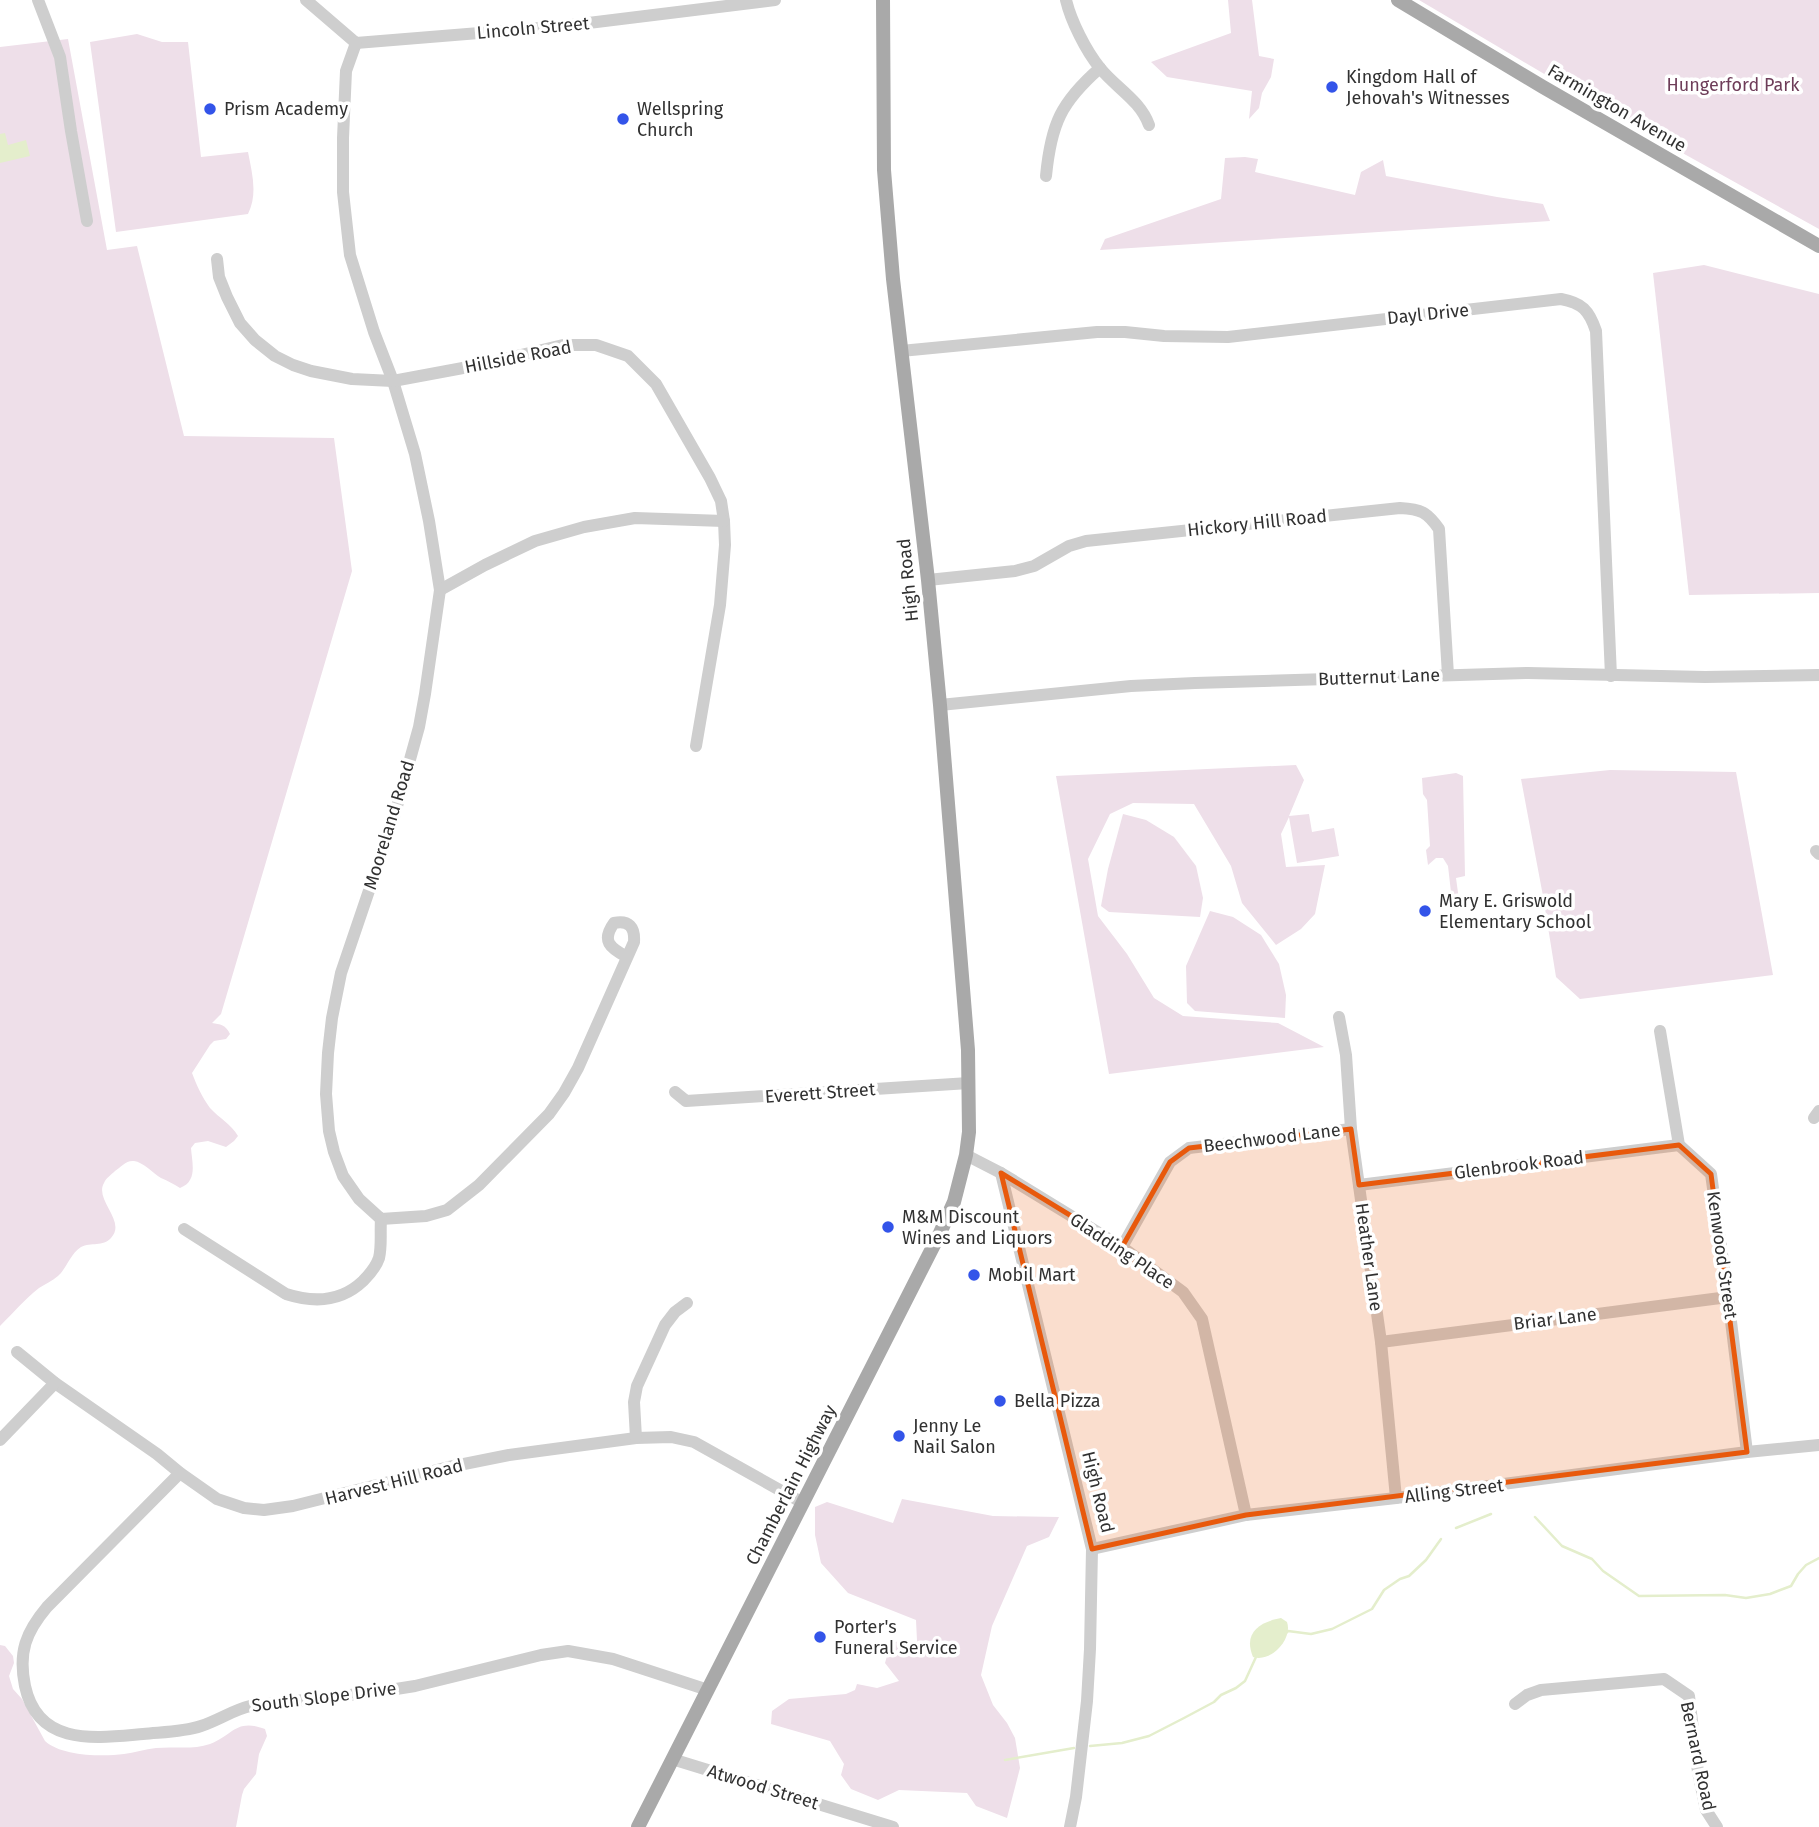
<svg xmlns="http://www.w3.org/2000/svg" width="1819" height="1827" font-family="'Fira Sans',sans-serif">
<rect width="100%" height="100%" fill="#fff"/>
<g fill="#eedfe9">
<path d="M1228,0H1252L1259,56L1274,59L1271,77L1262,93L1259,108L1249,119L1252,91L1167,77L1151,62L1231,33Z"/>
<path d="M1419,0H1819V229L1607,111Z"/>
<path d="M137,34L162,42H188L201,157L248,152C252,173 258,194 248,214L116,232L90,42Z"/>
<path d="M68,39L107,250L137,246L184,436L334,438L352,571L221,1014L212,1023C220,1024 226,1025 230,1034L226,1039L214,1041L210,1045L192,1073C197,1086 202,1097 210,1108C219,1118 231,1124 238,1136L234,1141L226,1147L208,1141L195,1143L191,1148C192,1163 198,1181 180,1188C174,1184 168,1181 161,1178C153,1173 143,1162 134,1161C126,1160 121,1167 115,1171C111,1175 106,1178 104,1183C94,1200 127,1221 111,1238C103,1247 91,1242 81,1247C70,1254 67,1268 58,1276C52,1281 45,1284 39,1288C25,1299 13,1313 0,1326V47Z"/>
<path d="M1245,157L1258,159L1255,172L1355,195L1361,172L1383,160L1386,176L1497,197L1543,204L1550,221L1100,250L1105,239L1221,199L1225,158Z"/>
<path d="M1704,265L1819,294V593L1689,595L1653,273Z"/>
<path d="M1296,765L1304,780L1289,816L1309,814L1312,832L1334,828L1339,856L1297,863L1289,817L1281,834L1286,867L1325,865L1315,914L1301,929L1276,945L1242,903L1231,866L1194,804L1133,803L1110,814L1088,859L1098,916L1127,954L1154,998L1183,1016L1278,1023L1324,1047L1109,1074L1056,776Z"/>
<path d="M1610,770L1736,772L1773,975L1580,999L1556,977L1543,896L1521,779Z"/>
<path d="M1456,773L1463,776L1465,876L1456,878L1459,900L1452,901L1448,866L1443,858H1436L1428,865L1426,850L1430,846L1427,800L1423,794L1422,778Z"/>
<path d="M1123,814L1146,820L1174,837L1196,866L1203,898L1200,917L1109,912L1101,906L1108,869Z"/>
<path d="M1210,911L1233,917L1261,935L1279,964L1286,995L1285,1018L1195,1011L1187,1003L1186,966Z"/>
<path d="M902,1499L993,1516L1059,1517L1049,1537L1027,1546L992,1626L981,1675L993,1705L1007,1723L1015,1738L1020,1768L1007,1818L976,1806L967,1793L899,1790L878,1800L851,1789L841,1775L844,1764L830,1741L771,1724L772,1711L789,1699L846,1694L855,1690L857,1684L877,1688L899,1681L885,1663L891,1642L917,1641L916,1620L848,1593L821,1563L815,1535V1507L827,1502L893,1523Z"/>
<path d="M0,1645L5,1646L13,1656L14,1663L9,1676L13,1689L22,1699L45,1741C61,1756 102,1757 124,1754C134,1753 145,1749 156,1748C174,1746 193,1750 210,1744C233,1735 236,1718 265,1729L267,1736L259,1754L256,1774L244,1789L242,1795L236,1827H0Z"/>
</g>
<g fill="#e4eecc">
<path d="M5,133L8,145L26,140L30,156L0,163V134Z"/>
<path d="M1281,1618L1287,1622C1293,1639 1271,1663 1253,1657C1243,1633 1259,1622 1281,1618Z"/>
</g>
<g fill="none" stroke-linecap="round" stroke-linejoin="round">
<g stroke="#e4eecc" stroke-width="2.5">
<path d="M1535,1517L1562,1546L1592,1559L1603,1571L1639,1596L1725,1595L1746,1598L1770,1594L1791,1586L1798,1574L1806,1565L1819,1558"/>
<path d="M1456,1528L1491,1514"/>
<path d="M1286,1633L1288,1631L1311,1634L1332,1629L1372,1609L1384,1590L1400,1579L1409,1576L1426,1560L1441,1539"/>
<path d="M1090,1746L1122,1743L1149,1736L1184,1718L1214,1702L1221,1695L1236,1688L1245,1681L1256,1657"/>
<path d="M1005,1760L1074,1748"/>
</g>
<g stroke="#cecece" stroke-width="12">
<path d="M38,0L60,57L71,131L87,221"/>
<path d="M306,0L356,43L564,26L775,0"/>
<path d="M1066,0C1071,21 1086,51 1100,68C1116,88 1140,100 1149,125"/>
<path d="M356,43L346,71L343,138V192L350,255L374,332L393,381L415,454L429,521L440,590L425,694L419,727L394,817L341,973L332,1018L328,1053L326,1094L329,1131L334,1152L343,1176L359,1199L381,1219L426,1216L447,1210L479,1185L549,1114L564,1093L578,1068L634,942C635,927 629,920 614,923C601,941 610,948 627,957"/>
<path d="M1046,176C1051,124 1061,102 1100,68"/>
<path d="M217,259L219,277L227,297L240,323L255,340L275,356L293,365L311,371L352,379L393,381L479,365L563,345H596L628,356L656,384L710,478L721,501L724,521L725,545L720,605L696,746"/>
<path d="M901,351L1097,332H1125L1164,336L1228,337L1561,299C1582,303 1589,310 1596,331L1611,676"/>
<path d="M928,580L1015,571L1034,566L1069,546L1086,541L1400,508C1421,509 1427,512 1439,529L1448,675"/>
<path d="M440,590L485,565L535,541L584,527L635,518L724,521"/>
<path d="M940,705L1131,686L1195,683L1528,673L1705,677L1819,675"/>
<path d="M1816,851L1819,854"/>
<path d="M1339,1017L1346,1055L1351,1129L1381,1342L1396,1498"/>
<path d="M1660,1031L1679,1145L1711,1174L1728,1297L1747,1452"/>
<path d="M675,1092L686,1101L969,1083"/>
<path d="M1814,1118L1819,1111"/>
<path d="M966,1155L1001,1173L1122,1247L1183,1292L1202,1319L1246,1515"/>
<path d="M1001,1173L1092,1549L1090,1649L1087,1701L1076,1797L1070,1827"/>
<path d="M1359,1185L1679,1145"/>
<path d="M184,1229L286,1294C314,1303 341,1302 363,1281C370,1274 376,1267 379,1258C382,1246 380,1232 381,1219"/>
<path d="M1122,1247L1170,1162L1189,1148L1351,1129"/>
<path d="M1381,1342L1728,1297"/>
<path d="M17,1352L55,1383L157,1454L180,1473L217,1499L244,1508L264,1510L293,1506L449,1467L509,1455L636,1438L671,1437L694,1442L803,1503"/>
<path d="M636,1438L634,1402L637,1386L665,1325L675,1312L687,1303"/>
<path d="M0,1440L55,1383"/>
<path d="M180,1473L47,1607C26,1632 18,1652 25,1686C38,1747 96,1738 143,1734C162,1732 183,1732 201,1726C219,1720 233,1710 250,1706L377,1692L415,1686L541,1655L568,1651L613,1659L708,1690"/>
<path d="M1092,1549L1246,1515L1396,1498L1747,1452L1819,1445"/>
<path d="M1515,1704L1527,1695L1541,1690L1664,1679L1689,1696L1698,1772L1706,1810L1717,1827"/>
<path d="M672,1759L893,1827"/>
</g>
<g stroke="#a9a9a9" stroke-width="14">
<path d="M1398,0L1543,87L1819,246"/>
<path d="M638,1827L940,1233L954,1202L966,1155L969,1132L968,1050L940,705L928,580L893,279L884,170L883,0"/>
</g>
</g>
<path fill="#e8590c" fill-opacity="0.2" stroke="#e8590c" stroke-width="5" stroke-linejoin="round" d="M1351,1129L1359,1185L1679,1145L1711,1174L1747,1452L1246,1515L1092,1549L1001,1173L1122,1247L1170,1162L1189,1148Z"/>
<g fill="#3354e9" stroke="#fff" stroke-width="2.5">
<circle cx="1332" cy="87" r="7"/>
<circle cx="210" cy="109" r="7"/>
<circle cx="623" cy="119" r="7"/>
<circle cx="1425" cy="911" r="7"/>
<circle cx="888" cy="1227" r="7"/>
<circle cx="974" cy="1275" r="7"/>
<circle cx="1000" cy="1401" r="7"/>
<circle cx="899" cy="1436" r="7"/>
<circle cx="820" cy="1637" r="7"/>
</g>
<g text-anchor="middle" stroke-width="7" stroke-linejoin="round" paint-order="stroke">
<g font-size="18" fill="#313131" stroke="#fff">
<text transform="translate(533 28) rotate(-5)" y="6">Lincoln Street</text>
<text transform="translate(1617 108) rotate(30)" y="6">Farmington Avenue</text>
<text transform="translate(1428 314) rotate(-6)" y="6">Dayl Drive</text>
<text transform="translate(518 357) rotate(-11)" y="6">Hillside Road</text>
<text transform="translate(1257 523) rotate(-6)" y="6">Hickory Hill Road</text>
<text transform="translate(908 580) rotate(-96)" y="6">High Road</text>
<text transform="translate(1379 677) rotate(-2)" y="6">Butternut Lane</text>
<text transform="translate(389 825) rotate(-73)" y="6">Mooreland Road</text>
<text transform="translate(820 1093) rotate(-4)" y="6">Everett Street</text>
<text transform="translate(1272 1138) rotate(-7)" y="6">Beechwood Lane</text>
<text transform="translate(1519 1165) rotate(-7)" y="6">Glenbrook Road</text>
<text transform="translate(1122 1251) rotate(34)" y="6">Gladding Place</text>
<text transform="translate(1722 1255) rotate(82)" y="6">Kenwood Street</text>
<text transform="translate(1369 1257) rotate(82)" y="6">Heather Lane</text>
<text transform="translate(1555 1319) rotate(-7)" y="6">Briar Lane</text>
<text transform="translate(394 1482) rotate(-14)" y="6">Harvest Hill Road</text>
<text transform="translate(791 1485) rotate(-63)" y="6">Chamberlain Highway</text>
<text transform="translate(1454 1491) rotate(-7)" y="6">Alling Street</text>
<text transform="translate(1098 1492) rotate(76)" y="6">High Road</text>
<text transform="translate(324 1697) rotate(-7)" y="6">South Slope Drive</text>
<text transform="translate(1698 1756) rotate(78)" y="6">Bernard Road</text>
<text transform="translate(763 1787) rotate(17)" y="6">Atwood Street</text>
</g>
<g font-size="18" fill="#313131" stroke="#fff" text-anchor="start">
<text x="1346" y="83">Kingdom Hall of<tspan x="1346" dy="21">Jehovah's Witnesses</tspan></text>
<text x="224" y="115">Prism Academy</text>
<text x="637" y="115">Wellspring<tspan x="637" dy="21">Church</tspan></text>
<text x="1439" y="907">Mary E. Griswold<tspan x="1439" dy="21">Elementary School</tspan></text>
<text x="902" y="1223">M&amp;M Discount<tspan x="902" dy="21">Wines and Liquors</tspan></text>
<text x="988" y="1281">Mobil Mart</text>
<text x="1014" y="1407">Bella Pizza</text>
<text x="913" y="1432">Jenny Le<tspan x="913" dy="21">Nail Salon</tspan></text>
<text x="834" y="1633">Porter's<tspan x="834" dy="21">Funeral Service</tspan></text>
</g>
<g font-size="18" fill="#6e3d59" stroke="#fff">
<text x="1733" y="91">Hungerford Park</text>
</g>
</g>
</svg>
